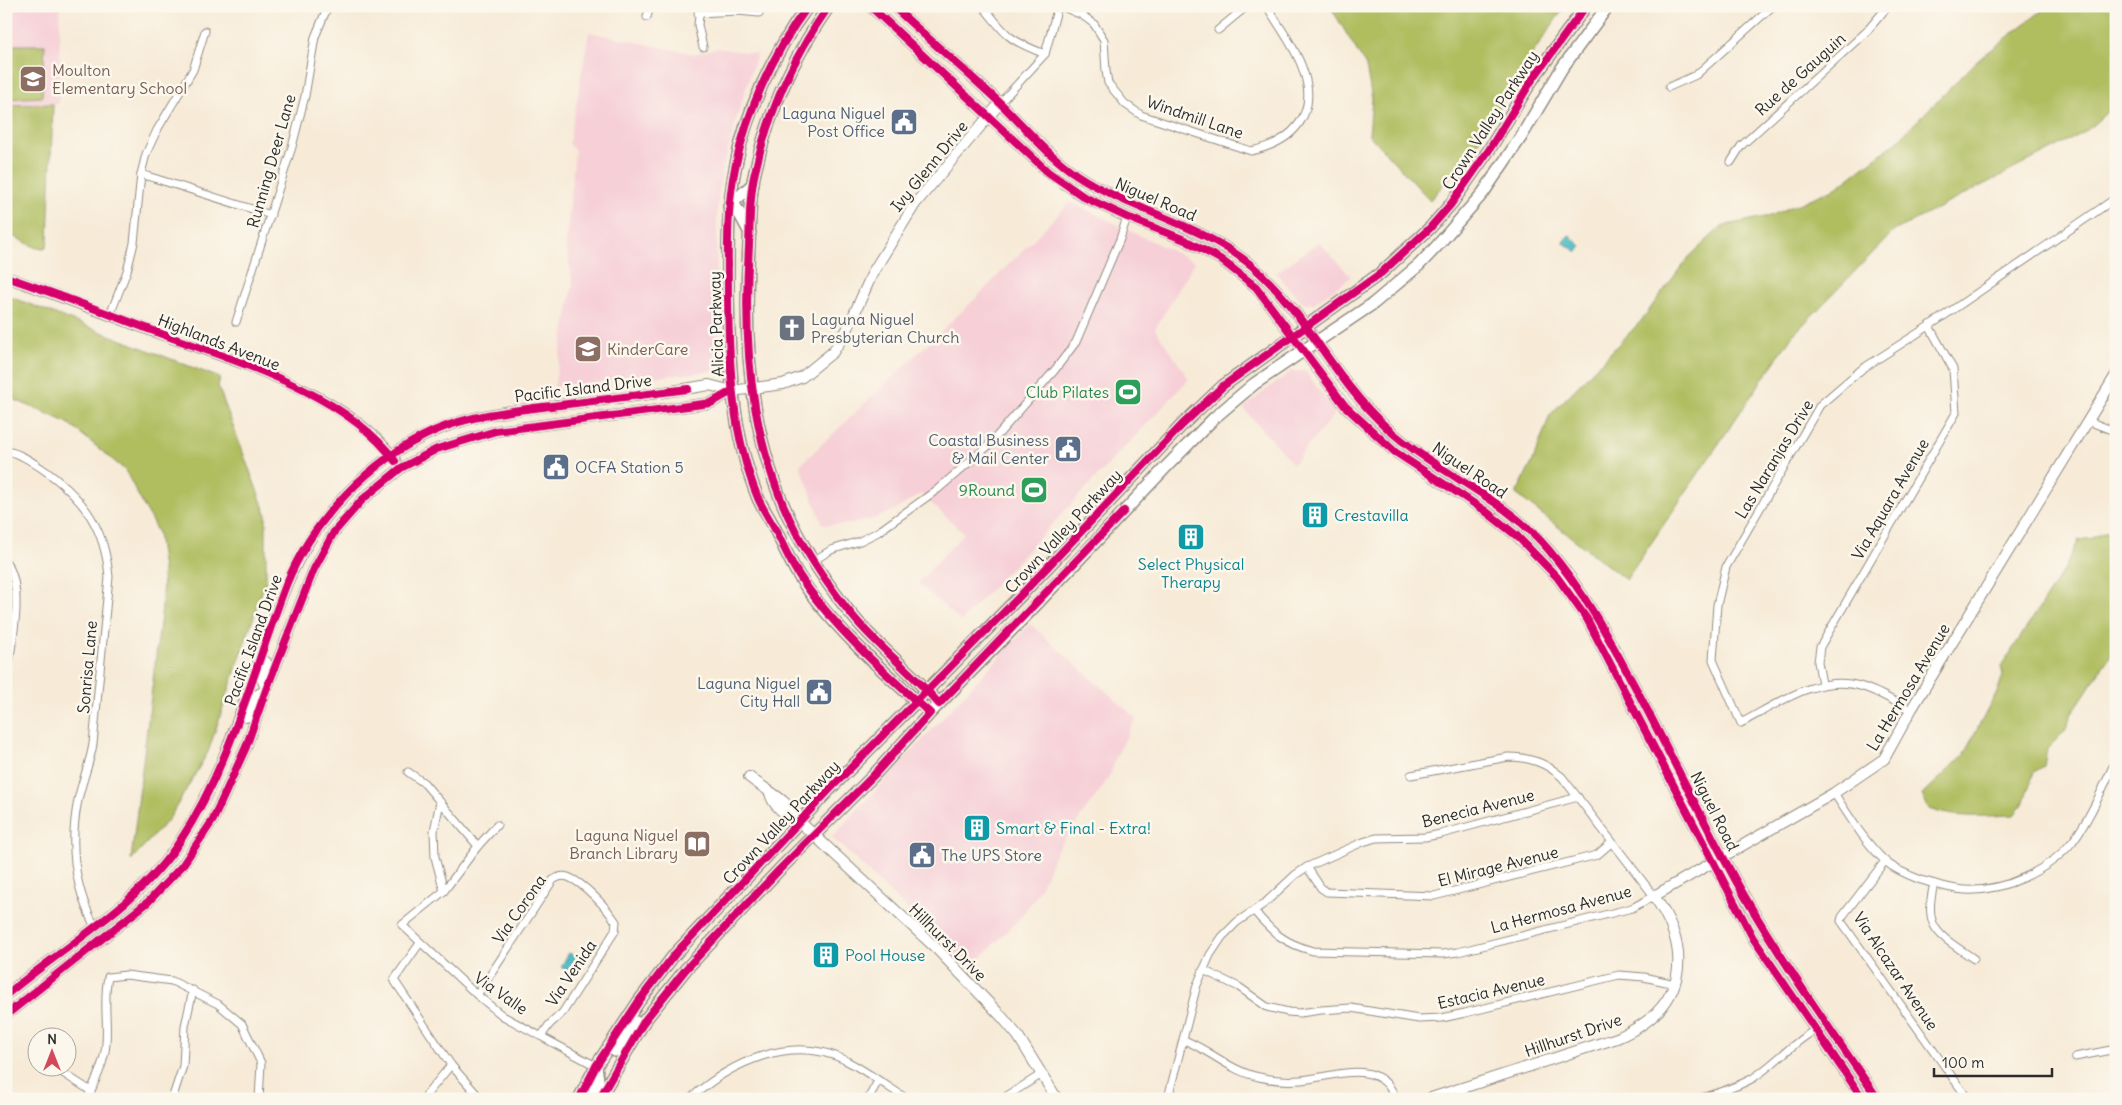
<svg xmlns="http://www.w3.org/2000/svg" width="2122" height="1105" font-family="Delius,sans-serif">
<rect width="100%" height="100%" fill="#fbf7ec"/>
<filter id="ink" filterUnits="userSpaceOnUse"><feTurbulence type="fractalNoise" baseFrequency=".02" numOctaves="2"/><feDisplacementMap in="SourceGraphic" scale="10" xChannelSelector="R" yChannelSelector="G"/><feConvolveMatrix kernelMatrix="1 2 1 2 8 2 1 2 1" color-interpolation-filters="sRGB"/></filter>
<filter id="wash" filterUnits="userSpaceOnUse"><feTurbulence type="fractalNoise" baseFrequency=".0096" numOctaves="4" result="noise"/><feDisplacementMap in="SourceGraphic" scale="20" xChannelSelector="R" yChannelSelector="G"/><feGaussianBlur stdDeviation="1.12" result="paint"/><feColorMatrix in="noise" values="0 0 0 0 0 0 0 0 0 0 0 0 0 0 0 0 0 1.4 0 .05"/><feComposite in="paint" operator="in"/></filter>
<g filter="url(#wash)">
<rect width="100%" height="100%" fill="#f7ebd8"/>
<g fill="#f6cfd7">
<path d="M6,6H60L59,104L6,105Z"/>
<path d="M589,32L694,54L717,48L757,54L738,113L720,182L717,210L716,336L713,371L554,387L573,284L566,245L575,150L569,144Z"/>
<path d="M1070,202L1195,262L1155,329L1189,379L961,621L918,583L964,533L921,494L895,510L873,519L849,524L823,525L800,465L977,297Z"/>
<path d="M1319,242L1351,277L1313,304L1302,302L1276,273Z"/>
<path d="M1291,371H1305L1336,412L1293,464L1243,408Z"/>
<path d="M1030,624L1136,718L1116,757L1111,773L1101,789L1056,851L1048,872L1034,899L1018,920L970,969L832,837Z"/>
</g>
<g fill="#b0be60" stroke="#6e7446">
<path d="M1330,6H1565L1527,62L1471,153L1430,200L1369,135L1372,99L1366,66Z"/>
<path d="M2048,6H2116V104L2085,132L1894,231L1792,336L1626,580L1516,494L1532,463L1550,415L1641,321L1687,259L1722,226L1770,216L1836,188L1895,143L1978,60Z"/>
<path d="M6,45H45L42,97L6,99Z"/>
<path d="M53,104L48,241L46,248H37L6,233V105Z"/>
<path d="M6,295L220,378L218,386L266,514V580L208,752L169,819L131,860L162,607L163,570L158,533L125,470L68,423L6,396Z"/>
<path d="M2104,532H2116V644L2110,656L2072,713L2065,731L2047,749L2044,766L2034,772L2023,804L2014,815C1987,816 1955,819 1929,809L1922,795L1963,756L1998,690L2003,675L2001,667L2064,570L2079,540L2093,538Z"/>
</g>
<g fill="#50bec7" stroke="#3e7479">
<path d="M1569,235L1581,246L1577,252L1563,242Z"/>
<path d="M569,953L576,957L567,971L561,967Z"/>
</g>
</g>
<g filter="url(#ink)">
<g fill="none" stroke-linecap="round" stroke-linejoin="round">
<g stroke="#918b82" stroke-width="9">
<g id="street">
<path d="M700,6L698,25L703,47"/>
<path d="M983,6C1006,36 1010,41 1045,54"/>
<path d="M1061,6L1082,15L1094,24L1104,40L1106,71L1108,83L1125,104L1141,115L1251,151C1293,142 1319,115 1303,70C1296,48 1279,27 1267,6"/>
<path d="M698,13L738,11L759,13"/>
<path d="M647,17L650,6"/>
<path d="M1218,30L1247,6"/>
<path d="M1669,87L1696,75L1773,6"/>
<path d="M1000,103L1045,54L1058,6"/>
<path d="M1731,162L1741,146L1867,31L1888,6"/>
<path d="M141,174L271,215"/>
<path d="M110,315L127,271L134,243L141,174L146,154L157,130L193,70L205,31"/>
<path d="M236,322L292,147L305,96L315,37L328,6"/>
<path d="M2088,421L2114,431L2116,435"/>
<path d="M6,451C21,453 35,464 47,472C85,500 105,529 109,577L93,744C90,763 82,781 78,800C69,845 74,887 95,927"/>
<path d="M813,561L831,550L860,541L878,532L938,489L989,445L1054,371L1076,342L1120,239L1127,217"/>
<path d="M6,562C26,589 11,646 6,679"/>
<path d="M1822,684L1818,662L1820,647L1956,413L1953,369L1929,326"/>
<path d="M1911,710C1895,702 1879,692 1863,687C1820,672 1777,704 1741,723L1713,660L1717,605L1726,567L1820,405L1862,369L1929,326L2116,198"/>
<path d="M408,772L424,783L478,846"/>
<path d="M1834,793C1849,816 1864,841 1884,860C1893,869 1908,875 1921,880C1935,884 1950,889 1965,890C2003,892 2050,870 2073,841C2091,817 2103,787 2116,760"/>
<path d="M440,802L434,831L435,857L444,891"/>
<path d="M497,825L478,846L444,891L402,925L477,995L503,1016L596,1066"/>
<path d="M1885,861L1842,917L1841,921L1968,1099"/>
<path d="M1307,867L1321,888L1327,892L1434,896L1597,855L1612,842"/>
<path d="M1934,884C1922,930 1940,935 1974,959"/>
<path d="M1254,911C1273,933 1284,943 1313,951L1443,954L1458,952L1632,908L1654,896L1562,777C1546,763 1530,757 1508,757L1411,775"/>
<path d="M420,943L394,980L451,1065L481,1099"/>
<path d="M1203,970L1239,987L1267,1007L1288,1012L1300,1013L1321,1010L1351,1008L1419,1019L1442,1018L1465,1013L1619,975L1644,977L1675,984"/>
<path d="M477,995L553,880C558,877 562,875 568,877C584,883 607,908 616,922L615,931L563,1012L549,1025L542,1035"/>
<path d="M1184,1040C1210,1050 1230,1071 1259,1077C1272,1080 1287,1081 1301,1080C1335,1077 1379,1056 1396,1099"/>
<path d="M2075,1057L2116,1049"/>
<path d="M55,1068L91,1091"/>
<path d="M1169,1094L1197,985L1210,955L1222,937L1237,922L1265,903L1295,875L1307,867L1363,842L1376,838L1425,837L1441,834L1578,797"/>
<path d="M87,1099C95,1082 105,1062 106,1043C108,1021 103,1000 108,977L126,975L172,981L218,1004L242,1024L261,1063L259,1099"/>
<path d="M172,1099L183,1066L185,1026L193,990"/>
<path d="M423,1099L451,1065"/>
<path d="M690,1099C731,1062 791,1034 845,1060C866,1071 887,1086 907,1099"/>
<path d="M868,1099L878,1081"/>
<path d="M1002,1099L1042,1074"/>
<path d="M1698,1099C1717,1093 1736,1088 1753,1078C1775,1064 1792,1043 1815,1030"/>
</g>
</g>
<g stroke="#918b82" stroke-width="12">
<g id="secondary">
<path d="M870,6L1048,172L1084,197L1127,217L1185,240L1220,259L1256,287L1345,406L1395,452L1484,510L1517,536L1557,577L1587,619L1753,938L1863,1099"/>
<path d="M893,6C928,39 965,70 1000,103C1025,127 1047,155 1077,175C1132,211 1199,223 1251,265C1306,311 1333,379 1386,427C1436,473 1503,496 1548,549C1587,595 1612,644 1640,696C1668,750 1695,804 1723,857C1768,943 1824,1020 1878,1099"/>
<path d="M6,277C58,295 109,315 160,334C235,361 346,393 395,460"/>
<path d="M246,717L254,697L266,690L262,677L266,662"/>
<path d="M749,777C768,792 788,799 800,822"/>
<path d="M770,793C773,807 787,816 800,822L937,949L1002,1017L1018,1036L1057,1099"/>
<path d="M6,995C63,947 139,905 180,841C232,763 251,670 287,584C313,520 370,459 435,431C474,414 517,410 559,405C609,399 659,394 709,385L732,391L783,384L802,377L833,352L847,330L873,272L915,204L1000,103"/>
<path d="M6,1015L148,902L182,866L213,820L246,747L266,690L314,569L334,532L363,499L401,468L437,449L496,431L711,403L732,391"/>
<path d="M1428,1099L1617,1038C1685,1009 1695,954 1654,896L1834,793L1884,759L1911,710L2116,375"/>
</g>
</g>
<g stroke="#918b82" stroke-width="14">
<g id="primary">
<path d="M808,6C774,52 745,113 735,169C727,209 728,250 728,290C729,360 731,432 758,498C763,509 770,518 775,529C782,543 788,557 796,571C823,617 880,669 921,705"/>
<path d="M829,6C794,56 768,113 755,172C749,196 750,222 749,246C742,356 752,467 813,561C829,586 847,611 867,632C891,657 917,678 939,704"/>
<path d="M731,198L750,233"/>
<path d="M729,206L753,184"/>
<path d="M615,1051L636,1022"/>
<path d="M579,1099L596,1066L639,1001L675,954L829,790L1020,596L1182,425L1223,386L1381,273L1430,228L1451,204L1489,150L1532,80L1586,6"/>
<path d="M589,1099L598,1080L596,1066"/>
<path d="M599,1099L645,1020L686,969L779,870L873,776L930,713L1031,610L1166,467L1214,418L1254,384L1374,303L1419,265L1437,246L1483,193L1521,137L1562,68L1608,6"/>
</g>
</g>
<use href="#street" stroke="#fff" stroke-width="7"/>
<use href="#secondary" stroke="#fff" stroke-width="10"/>
<use href="#primary" stroke="#fff" stroke-width="11"/>
<g stroke="#fbf7ec" stroke-width="11">
<g id="cycleway">
<path d="M829,6C794,56 768,113 755,172C749,196 750,222 749,246C742,356 752,467 813,561C829,586 847,611 867,632C891,657 917,678 939,704L1124,511"/>
<path d="M870,6L1048,172L1084,197L1127,217L1185,240L1220,259L1256,287L1345,406L1395,452L1484,510L1517,536L1557,577L1587,619L1753,938L1863,1099"/>
<path d="M893,6C928,39 965,70 1000,103C1025,127 1047,155 1077,175C1132,211 1199,223 1251,265C1306,311 1333,379 1386,427C1436,473 1503,496 1548,549C1587,595 1612,644 1640,696C1668,750 1695,804 1723,857C1768,943 1824,1020 1878,1099"/>
<path d="M6,277C58,294 108,314 159,333C235,361 346,393 395,461"/>
<path d="M6,995C63,947 139,905 180,841C231,764 253,671 286,585C312,520 370,460 434,431C473,414 518,410 560,405C603,400 645,394 688,389"/>
<path d="M6,1015L148,902L182,866L213,820L246,747L266,690L314,569L334,532L363,499L401,468L437,449L496,431L711,403L732,391"/>
<path d="M579,1099L596,1066L639,1001L675,954L829,790L1020,596L1182,425L1223,386L1381,273L1430,228L1451,204L1489,150L1532,80L1586,6"/>
<path d="M599,1099L645,1020L686,969L779,870L873,776L930,713C884,673 829,623 797,572C789,559 783,545 777,533C771,521 763,510 758,498C732,435 729,366 728,299C728,255 726,210 735,168C747,111 773,53 808,6"/>
</g>
</g>
<use href="#cycleway" stroke="#d6006c" stroke-width="8"/>
</g>
</g>
<defs>
<g id="school-square" transform="scale(1.4375)"><rect x="-9" y="-9" width="18" height="18" rx="4" fill="#8d6e63" stroke="#fbf7ec"/><path d="M0-5L7-2L0 1L-7-2ZM-4 1L0 2.5L4 1V4Q0 6-4 4Z" fill="#fff"/></g>
<g id="civic-square" transform="scale(1.4375)"><rect x="-9" y="-9" width="18" height="18" rx="4" fill="#5c6f8a" stroke="#fbf7ec"/><path d="M-.6-6.5H3V-4.5H.6V-3L4-1V1h2V6H-6V1h2V-1L-.6-3ZM-1.2 2.5V6h2.4V2.5Z" fill="#fff"/></g>
<g id="church-square" transform="scale(1.4375)"><rect x="-9" y="-9" width="18" height="18" rx="4" fill="#6b7280" stroke="#fbf7ec"/><path d="M-1.2-6h2.4v3.5h3.3v2.4h-3.3V6h-2.4V-.1h-3.3v-2.4h3.3Z" fill="#fff"/></g>
<g id="stadium-square" transform="scale(1.4375)"><rect x="-9" y="-9" width="18" height="18" rx="4" fill="#2e9e5b" stroke="#fbf7ec"/><path d="M0-5a6.5 5 0 1 0 0 10a6.5 5 0 1 0 0-10ZM-3.5-1.8h7v3.6h-7Z" fill="#fff"/></g>
<g id="building-square" transform="scale(1.4375)"><rect x="-9" y="-9" width="18" height="18" rx="4" fill="#0f9aa8" stroke="#fbf7ec"/><path d="M-4-6H4V6H1V3H-1V6H-4ZM-2.5-4.3h1.7v1.8h-1.7ZM.8-4.3h1.7v1.8H.8ZM-2.5-1h1.7V.8h-1.7ZM.8-1h1.7V.8H.8Z" fill="#fff"/></g>
<g id="library-square" transform="scale(1.4375)"><rect x="-9" y="-9" width="18" height="18" rx="4" fill="#8d6e63" stroke="#fbf7ec"/><path d="M-6-4Q-3-5.5-.7-3.5V5Q-3 3-6 4ZM6-4Q3-5.5 .7-3.5V5Q3 3 6 4Z" fill="#fff"/></g>
</defs>
<g fill-rule="evenodd">
<use href="#school-square" x="33" y="79"/>
<use href="#civic-square" x="904" y="122"/>
<use href="#church-square" x="792" y="328"/>
<use href="#school-square" x="588" y="349"/>
<use href="#stadium-square" x="1128" y="392"/>
<use href="#civic-square" x="1068" y="449"/>
<use href="#civic-square" x="556" y="467"/>
<use href="#stadium-square" x="1034" y="490"/>
<use href="#building-square" x="1315" y="515"/>
<use href="#building-square" x="1191" y="537"/>
<use href="#civic-square" x="819" y="692"/>
<use href="#building-square" x="977" y="828"/>
<use href="#library-square" x="697" y="844"/>
<use href="#civic-square" x="922" y="855"/>
<use href="#building-square" x="826" y="955"/>
</g>
<g text-anchor="middle" stroke-width="5" stroke-linejoin="round" paint-order="stroke">
<g font-size="16" fill="#785e54" stroke="#fbf7ec" text-anchor="start">
<text x="52" y="76">Moulton<tspan x="52" dy="18">Elementary School</tspan></text>
<text x="607" y="355">KinderCare</text>
<text x="678" y="841" text-anchor="end">Laguna Niguel<tspan x="678" dy="18">Branch Library</tspan></text>
</g>
<g font-size="16" fill="#2b2b2b" stroke="#fbf7ec">
<text transform="translate(1800 74) rotate(-42)" y="6">Rue de Gauguin</text>
<text transform="translate(1195 117) rotate(19)" y="6">Windmill Lane</text>
<text transform="translate(1490 120) rotate(-57)" y="6">Crown Valley Parkway</text>
<text transform="translate(271 161) rotate(-74)" y="6">Running Deer Lane</text>
<text transform="translate(929 166) rotate(-51)" y="6">Ivy Glenn Drive</text>
<text transform="translate(1156 199) rotate(23)" y="6">Niguel Road</text>
<text transform="translate(716 324) rotate(-92)" y="6">Alicia Parkway</text>
<text transform="translate(219 342) rotate(21)" y="6">Highlands Avenue</text>
<text transform="translate(583 388) rotate(-7)" y="6">Pacific Island Drive</text>
<text transform="translate(1774 459) rotate(-59)" y="6">Las Naranjas Drive</text>
<text transform="translate(1470 470) rotate(34)" y="6">Niguel Road</text>
<text transform="translate(1890 499) rotate(-60)" y="6">Via Aquara Avenue</text>
<text transform="translate(1063 531) rotate(-47)" y="6">Crown Valley Parkway</text>
<text transform="translate(253 640) rotate(-70)" y="6">Pacific Island Drive</text>
<text transform="translate(87 667) rotate(-85)" y="6">Sonrisa Lane</text>
<text transform="translate(1908 687) rotate(-59)" y="6">La Hermosa Avenue</text>
<text transform="translate(1478 808) rotate(-14)" y="6">Benecia Avenue</text>
<text transform="translate(1715 811) rotate(63)" y="6">Niguel Road</text>
<text transform="translate(781 822) rotate(-47)" y="6">Crown Valley Parkway</text>
<text transform="translate(1498 866) rotate(-14)" y="6">El Mirage Avenue</text>
<text transform="translate(519 909) rotate(-55)" y="6">Via Corona</text>
<text transform="translate(1561 909) rotate(-15)" y="6">La Hermosa Avenue</text>
<text transform="translate(948 942) rotate(45)" y="6">Hillhurst Drive</text>
<text transform="translate(1896 971) rotate(56)" y="6">Via Alcazar Avenue</text>
<text transform="translate(571 973) rotate(-56)" y="6">Via Venida</text>
<text transform="translate(1491 991) rotate(-13)" y="6">Estacia Avenue</text>
<text transform="translate(501 993) rotate(35)" y="6">Via Valle</text>
<text transform="translate(1573 1035) rotate(-19)" y="6">Hillhurst Drive</text>
</g>
<g font-size="16" fill="#4e5e75" stroke="#fbf7ec" text-anchor="end">
<text x="885" y="119">Laguna Niguel<tspan x="885" dy="18">Post Office</tspan></text>
<text x="1049" y="446">Coastal Business<tspan x="1049" dy="18">&amp; Mail Center</tspan></text>
<text x="575" y="473" text-anchor="start">OCFA Station 5</text>
<text x="800" y="689">Laguna Niguel<tspan x="800" dy="18">City Hall</tspan></text>
<text x="941" y="861" text-anchor="start">The UPS Store</text>
</g>
<g font-size="16" fill="#5b616d" stroke="#fbf7ec" text-anchor="start">
<text x="811" y="325">Laguna Niguel<tspan x="811" dy="18">Presbyterian Church</tspan></text>
</g>
<g font-size="16" fill="#27864d" stroke="#fbf7ec" text-anchor="end">
<text x="1109" y="398">Club Pilates</text>
<text x="1015" y="496">9Round</text>
</g>
<g font-size="16" fill="#0d838f" stroke="#fbf7ec" text-anchor="start">
<text x="1334" y="521">Crestavilla</text>
<text x="1191" y="570" text-anchor="middle">Select Physical<tspan x="1191" dy="18">Therapy</tspan></text>
<text x="996" y="834">Smart &amp; Final - Extra!</text>
<text x="845" y="961">Pool House</text>
</g>
</g>
<rect width="2122" height="1105" fill="none" stroke="#fbf7ec" stroke-width="25"/>
<g transform="translate(52 1052)"><circle r="24" fill="#fbf7ec" stroke="#a8a59f"/>
<path d="M0-4L9 19L0 12L-9 19Z" fill="#d1495b"/>
<text y="-8" font-size="14" font-weight="bold" text-anchor="middle" fill="#2b2b2b">N</text>
</g>
<path d="M1934 1068v8h118v-8" fill="none" stroke="#2b2b2b" stroke-width="2.5"/>
<text x="1942" y="1068" font-size="15" fill="#2b2b2b" stroke="#fbf7ec" stroke-width="4" paint-order="stroke">100 m</text>
</svg>
